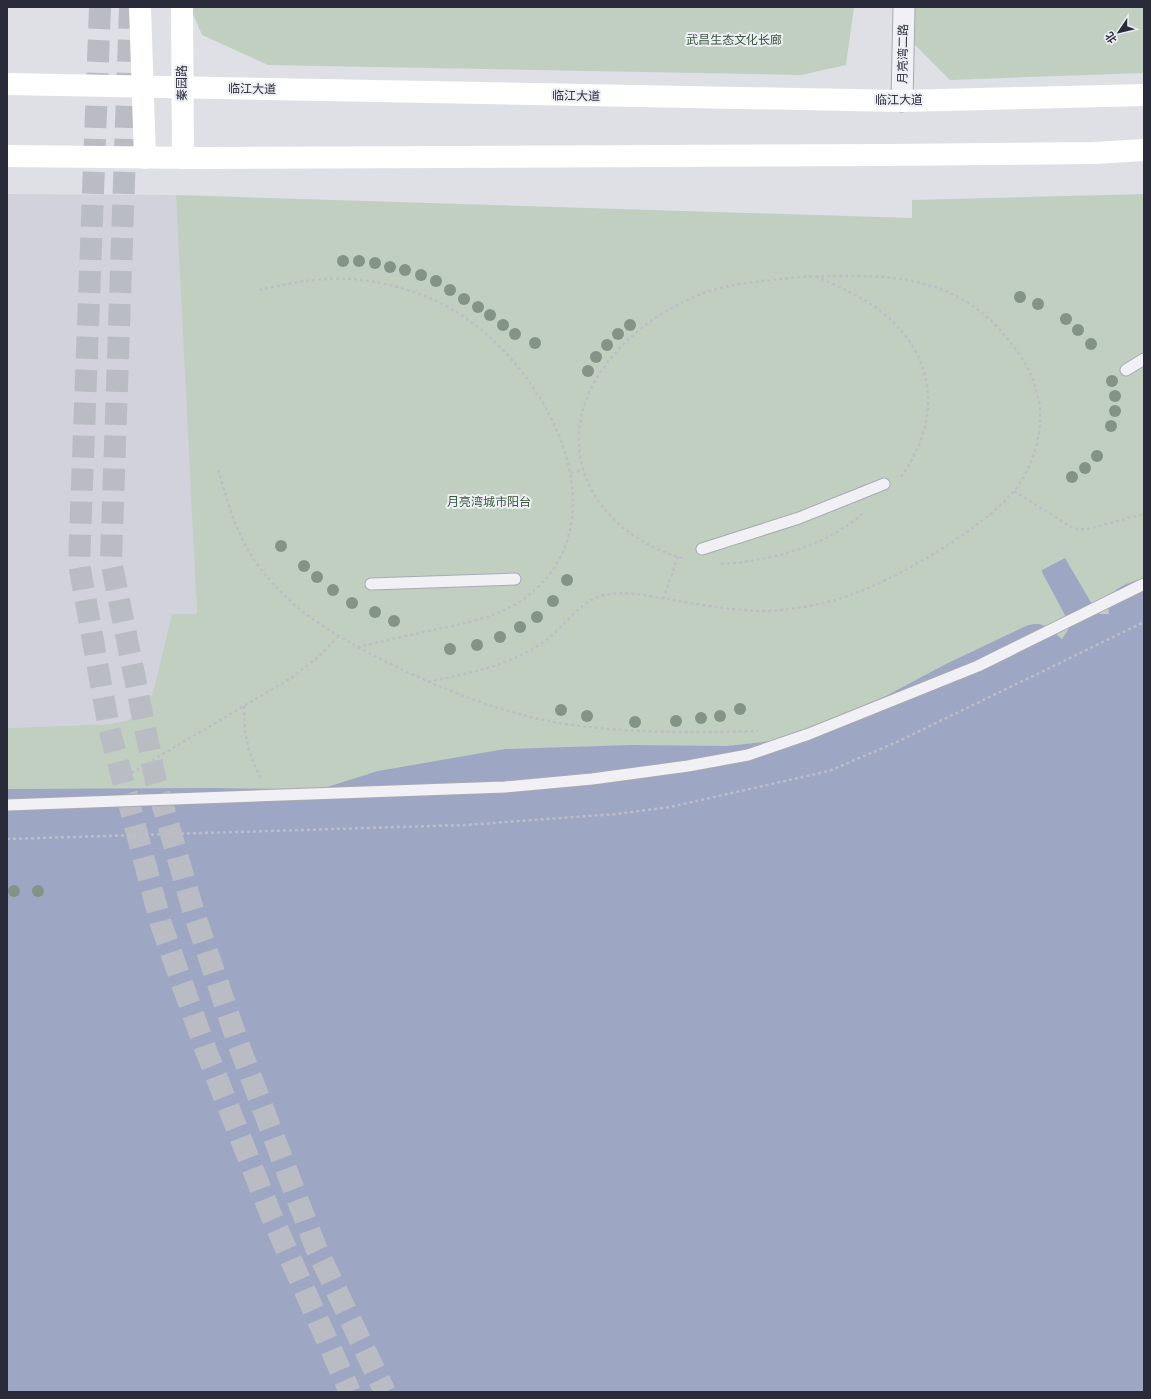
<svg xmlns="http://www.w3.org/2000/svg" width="1151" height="1399" font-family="'Public Sans','Noto Sans SC',sans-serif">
<rect width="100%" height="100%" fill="#dee0e6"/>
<path fill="#d1d2db" d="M7,194L176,195L183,285L197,614L155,685L147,708L129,720L110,724L7,728Z"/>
<g fill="#c1cfc0">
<path d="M190,7H854L846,65L801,75L268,65L202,35Z"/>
<path d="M911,7H1144V73L950,80L913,43Z"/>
<path d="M1144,194V601L1049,649L733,770L7,814V728L110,724L129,720L147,708L155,685L172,614H197L176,195L912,218V200Z"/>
</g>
<path fill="#9da6c3" d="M1065,558L1096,611L1100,614H1109C1104,589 1125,584 1144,578V1392H7V789L210,788L281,789L303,791L324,788L378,771L505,749L631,745L727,746L781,740L831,725L946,664L1026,626C1044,620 1049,629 1062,639L1068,630V621L1042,572V570Z"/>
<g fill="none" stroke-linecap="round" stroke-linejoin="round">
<g stroke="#babcc4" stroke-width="22" stroke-dasharray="22 11" stroke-linecap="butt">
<path d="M100,7L79,564L109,728L161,924L205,1048L271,1215L350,1392"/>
<path d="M130,7L111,561L156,782L193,910L238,1043L316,1248L385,1392"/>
</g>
<g stroke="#a8aab3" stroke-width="13">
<g id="service">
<path d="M1126,370L1144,359"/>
<path d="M702,549L799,518L884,484"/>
<path d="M371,584L515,579"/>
<path d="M7,805L505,787L592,779L688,766L748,755L809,734L978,666L1144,584"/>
</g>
</g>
<g stroke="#a8aab3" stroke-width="23">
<path id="minor" d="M902,101L904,7"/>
</g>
<g stroke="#bdbec5" stroke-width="2.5" stroke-dasharray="3 3" stroke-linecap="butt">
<path d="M816,276C839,287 863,297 883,313C938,358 941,421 901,477"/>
<path d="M259,290C325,274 373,273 436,301C529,342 627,500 538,587C509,616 467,623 428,631C405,636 381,642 357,647"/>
<path d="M218,470C228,502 236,534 255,561C285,605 327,631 373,655C435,687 503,715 572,725C634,733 696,733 758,731"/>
<path d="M571,473L583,470"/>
<path d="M1014,491L1074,529H1088L1144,514"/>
<path d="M721,564C770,561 824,547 862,514"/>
<path d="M663,599L678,557"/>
<path d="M428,682C471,672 504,668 542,643C562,630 579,602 601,596C621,590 642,595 662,598C696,604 732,611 767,611C792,610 819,605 842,598C892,582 982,530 1015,490C1034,465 1045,427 1038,397C1033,373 1021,355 1006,337C964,286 913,276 850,276C827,276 804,276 781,279C754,282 725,284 699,295C630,322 557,394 585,475C599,517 644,549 686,559"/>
<path d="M244,706C244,735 247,752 261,778"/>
<path d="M116,782L291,678L317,658L338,637"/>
<path d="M7,839L465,825L616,814L670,807L829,771L899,741L1144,622"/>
</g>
<use href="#service" stroke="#f1f1f5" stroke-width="11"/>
<use href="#minor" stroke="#f1f1f5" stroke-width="21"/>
<g stroke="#fff" stroke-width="22">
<path d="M140,7L145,158"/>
<path d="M182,7L183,158"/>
<path d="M7,84L902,101L1144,95"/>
<path d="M7,156L199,158L885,155L1095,153L1144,150"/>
</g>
</g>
<g fill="#839487">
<circle cx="343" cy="261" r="6"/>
<circle cx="359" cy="261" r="6"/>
<circle cx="375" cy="263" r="6"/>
<circle cx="390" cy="267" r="6"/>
<circle cx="405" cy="270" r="6"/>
<circle cx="421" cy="275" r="6"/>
<circle cx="436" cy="281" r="6"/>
<circle cx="450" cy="290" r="6"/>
<circle cx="1020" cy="297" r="6"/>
<circle cx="464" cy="299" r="6"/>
<circle cx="1038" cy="304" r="6"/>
<circle cx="478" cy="307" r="6"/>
<circle cx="490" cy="315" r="6"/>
<circle cx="1066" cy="319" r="6"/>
<circle cx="503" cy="325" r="6"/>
<circle cx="630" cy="325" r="6"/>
<circle cx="1078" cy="330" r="6"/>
<circle cx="515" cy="334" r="6"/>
<circle cx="618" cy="334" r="6"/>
<circle cx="535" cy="343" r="6"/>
<circle cx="1091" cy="344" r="6"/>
<circle cx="607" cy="345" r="6"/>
<circle cx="596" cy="357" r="6"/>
<circle cx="588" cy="371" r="6"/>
<circle cx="1112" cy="381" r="6"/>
<circle cx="1115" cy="396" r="6"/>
<circle cx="1115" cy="411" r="6"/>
<circle cx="1111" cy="426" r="6"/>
<circle cx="1097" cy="456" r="6"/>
<circle cx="1085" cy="468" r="6"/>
<circle cx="1072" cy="477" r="6"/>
<circle cx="281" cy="546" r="6"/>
<circle cx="304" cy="566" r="6"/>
<circle cx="317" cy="577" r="6"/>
<circle cx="567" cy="580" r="6"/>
<circle cx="333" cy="590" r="6"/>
<circle cx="553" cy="601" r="6"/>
<circle cx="352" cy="603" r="6"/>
<circle cx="375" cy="612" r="6"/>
<circle cx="537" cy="617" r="6"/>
<circle cx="394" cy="621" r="6"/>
<circle cx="520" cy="627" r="6"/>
<circle cx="500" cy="637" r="6"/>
<circle cx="477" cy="645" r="6"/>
<circle cx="450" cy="649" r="6"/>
<circle cx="740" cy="709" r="6"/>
<circle cx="561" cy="710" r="6"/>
<circle cx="587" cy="716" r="6"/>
<circle cx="720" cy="716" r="6"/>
<circle cx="701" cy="718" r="6"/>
<circle cx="676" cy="721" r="6"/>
<circle cx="635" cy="722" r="6"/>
<circle cx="14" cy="891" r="6"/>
<circle cx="38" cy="891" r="6"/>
</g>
<g text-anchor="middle" stroke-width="4" stroke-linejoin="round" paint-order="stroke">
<g font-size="12" fill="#385639" stroke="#edeff4">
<text x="734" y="44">武昌生态文化长廊</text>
<text x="489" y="506">月亮湾城市阳台</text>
</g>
<g font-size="12" fill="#292b3b" stroke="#edeff4">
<text transform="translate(903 54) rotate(-89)" y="4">月亮湾二路</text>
<text transform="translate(182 83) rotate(-90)" y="4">秦园路</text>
<text transform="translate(252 89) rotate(1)" y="4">临江大道</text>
<text transform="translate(576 96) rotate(1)" y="4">临江大道</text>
<text x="899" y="104">临江大道</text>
</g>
</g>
<rect width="1151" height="1399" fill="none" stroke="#292b3b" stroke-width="16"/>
<g transform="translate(1119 32) rotate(235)" stroke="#edeff4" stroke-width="3" paint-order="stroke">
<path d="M0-3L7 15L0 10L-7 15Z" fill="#292b3b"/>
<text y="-6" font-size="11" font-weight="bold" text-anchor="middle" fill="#292b3b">北</text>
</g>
</svg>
